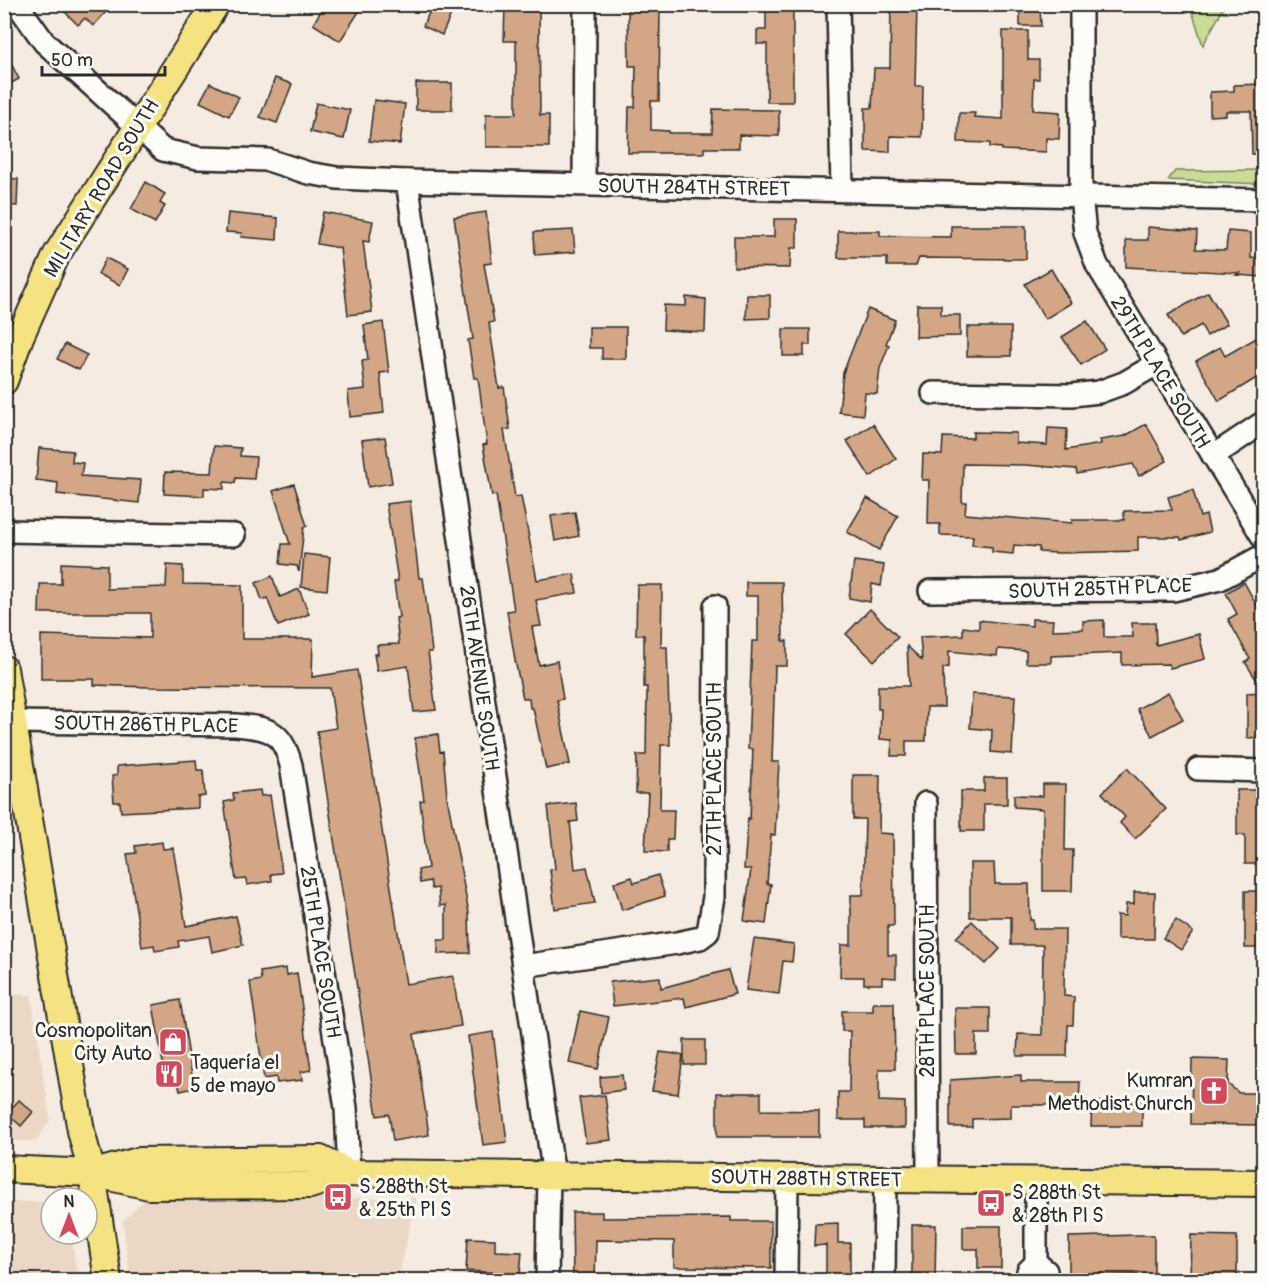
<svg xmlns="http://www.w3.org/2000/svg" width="1268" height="1285" font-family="Pangolin,sans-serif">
<rect width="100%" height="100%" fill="#f5ebe0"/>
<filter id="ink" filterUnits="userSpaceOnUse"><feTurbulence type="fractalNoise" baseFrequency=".0167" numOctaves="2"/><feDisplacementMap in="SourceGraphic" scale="12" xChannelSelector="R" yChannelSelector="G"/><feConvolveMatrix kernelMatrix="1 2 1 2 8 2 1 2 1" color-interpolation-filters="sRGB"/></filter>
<g filter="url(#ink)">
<g fill="#ebd7c5">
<path d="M5,994L31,995L50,1120L36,1141H5Z"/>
<path d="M147,1197L386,1198H416L398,1280H130L123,1221Z"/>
<path d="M4,1202H51V1234H71L78,1280H5Z"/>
</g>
<g fill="#c8dd93" stroke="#7a845f" stroke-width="1.5">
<path d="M1190,5H1225L1203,45Z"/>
<path d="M1263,170V184L1168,180L1175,171Z"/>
</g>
<g fill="#d3a785" stroke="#2b2b2b" stroke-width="1.5">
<path d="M57,4H99L106,12L93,26L85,18L78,25Z"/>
<path d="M329,4H364L340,41L313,24L322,9L325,11Z"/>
<path d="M433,4L452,12L442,35L423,26Z"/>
<path d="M505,4L539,7L540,115H549V147H486V114H516V41H504Z"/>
<path d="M639,4H660L659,101H651V130L669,131V133H712L713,109L779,110V136L739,135V148H704V153H628L629,107H635L636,66H629L628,9H639Z"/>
<path d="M766,4H793V102H767V44H757V30H766Z"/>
<path d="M891,4H917L915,86H923L922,137L890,136V152L865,151V108H872L874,68H890Z"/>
<path d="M1020,7H1040L1041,26H1020Z"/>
<path d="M1003,31H1028V60H1039V79H1034L1033,110L1060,112L1059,139L1046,138V152L1002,150V148L990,147V143L958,142L959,113H975L974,117L1003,119Z"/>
<path d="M4,50L19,79L4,87Z"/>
<path d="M275,78L292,84L277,123L260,117Z"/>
<path d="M210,83L239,97L229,116L200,102Z"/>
<rect x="416" y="83" width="36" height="27"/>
<path d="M1263,84V154H1252L1251,111H1226V115L1210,116V92L1234,91V85Z"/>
<path d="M374,100L405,104L400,144L369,141Z"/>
<path d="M316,103L350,110L344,139L310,132Z"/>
<path d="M4,178L18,179L17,206L4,205Z"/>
<path d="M146,182L165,194L160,203L165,206L155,223L131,209Z"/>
<path d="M323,212L373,221L369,242L363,241L372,312L348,315L340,248L317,244Z"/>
<path d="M486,212L492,263L484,264L494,322L489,323L499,388L504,387L510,429L504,430L515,497L521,496L537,580L574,574L577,593L536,600L541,626L532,627L539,665L557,661L563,699L557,700L570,764L546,769L533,708H530L529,698H523L515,660L507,611L514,610L496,495L492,496L483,445L487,444L478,378H474L468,340L473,339L454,217Z"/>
<path d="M228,213L278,218L277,240L241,237L242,233L226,232Z"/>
<path d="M774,219H797V248H791L790,268L734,267V237H774Z"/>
<path d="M951,226H1026V259L919,258L916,266H887V258H838V231H880V236L951,237Z"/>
<path d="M1148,227L1197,231L1196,249L1226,250L1228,231L1251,233V258L1263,259V277L1236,275L1240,273L1126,267V240H1148Z"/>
<path d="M573,230L575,252L535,255L534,232Z"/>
<path d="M106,258L128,269L120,285L98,274Z"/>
<path d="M1051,269L1071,303L1045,319L1025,284Z"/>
<path d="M1208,292L1227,324L1207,336L1201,325L1181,337L1168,315Z"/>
<path d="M747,295H770V318L746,319Z"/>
<path d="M686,297L706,299L705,332L663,330L664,305L686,306Z"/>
<path d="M917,305H941V315H960V336L916,337Z"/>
<path d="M868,309L895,320L886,344L889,345L880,368L877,394L865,393L863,415L839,412L843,373Z"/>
<path d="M1087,321L1105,349L1081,365L1062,337Z"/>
<path d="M383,322L389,372L380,373L384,413L350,417L348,391L365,389L362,361L368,360L364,325Z"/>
<path d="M589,327H626V359H602V348H589Z"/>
<rect x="967" y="327" width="44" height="29"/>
<path d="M783,329H810V345H804V356H783Z"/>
<path d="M1263,334V374L1219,401L1196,361L1220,347L1225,356Z"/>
<path d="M65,344L87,355L79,370L57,359Z"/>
<path d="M873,424L896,459L870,477L847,441Z"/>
<path d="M1146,424L1167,461L1139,476L1133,464L1077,474L1076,469L1025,465L963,464L962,502H966L965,514L1072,523V520H1124V511L1172,510L1168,497L1193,490L1200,517L1206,515L1210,532L1181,540L1180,537H1138V551L1059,553L1039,552V547L1014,545L1013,554L992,552V547L972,545L973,536L940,535V524H928L929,480H922L923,454L942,455L943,437L973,438V432L1016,433V443L1047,445L1048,428L1067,429L1066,450L1101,444L1100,440L1125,436Z"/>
<path d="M385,437L392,483L368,487L362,440Z"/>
<path d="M214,446L241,448L240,456L256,457L254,479L236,478L235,483L224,482V489L204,488V496L164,494L165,472L212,473Z"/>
<path d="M39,448L73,451L72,462L83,463L81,476L141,480L139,503L57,494L58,483L36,480Z"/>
<path d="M294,484L307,526L304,527L299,572L297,566L280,564L282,544H290L273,491Z"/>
<path d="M867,498L898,516L879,550L847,532Z"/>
<path d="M410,501L419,578H423L425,592L432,652H428L436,710L414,712L408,666L377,671L374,654H378L377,645L399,644L396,618L399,617L394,582L398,581L386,504Z"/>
<path d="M575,512L579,536L555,541L551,516Z"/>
<path d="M304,554L330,557L327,590L301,587Z"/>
<path d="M854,561L884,565L881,586L872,584L870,602L849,598Z"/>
<path d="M61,563L107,565V589L166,587L167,565L183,566V584L242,585V639H313L312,677L357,670L406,984L453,976L461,1026L414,1034L429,1135L393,1141L389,1114L377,1116L317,731L336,728L330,688L148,687L94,685V679H41V635L150,638V613H39L40,584H61Z"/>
<path d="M272,576L280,597L299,589L309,614L278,626L267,598L262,600L256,583Z"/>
<path d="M746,582H782L783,641H787V666H775L772,762H779L775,835H771L767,884H771L766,924L744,921L751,869H744L748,818L750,819L753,749H748L752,641H758V596H746Z"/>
<path d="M1244,582L1263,617V690L1245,662L1250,659L1228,619L1237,614L1226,593Z"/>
<path d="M637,585H662L661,647H667L670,745H661L660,810H674L673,839H667V852L645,851L648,793H636L637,755H646L647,687H644V635H636Z"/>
<path d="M870,609L898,637L874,661L846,634Z"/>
<path d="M1032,619L1053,620L1052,630L1083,629V621L1104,620V637H1133L1132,623H1155L1156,645L1199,634L1205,659L1170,668L1169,664L1122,665V653L1051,656V663H1026V651L998,649L997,656L949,651V667L943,668L944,707H927L926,741H906V756H891L892,740L880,739L881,709H878V686H909L907,646L922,660L920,637L963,635V627L979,629V620L1032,626Z"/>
<path d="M1168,692L1183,719L1152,736L1137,709Z"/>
<path d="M1263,692V737L1247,738V693Z"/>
<path d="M972,694L1015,696L1012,754L991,752L992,730L970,728Z"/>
<path d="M438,734L440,752L443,751L447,797L469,913L470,953L438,954V940H446V905L440,906L438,888L432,889L430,881L420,883L418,870L428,868L420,801L424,800L415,738Z"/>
<path d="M196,760L197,770H203L205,796L198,797V808L121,812L120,802H114L112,776L117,775V766Z"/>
<path d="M1127,768L1166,809L1135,839L1120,823L1125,817L1102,793Z"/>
<path d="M853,775H880L879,833L893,834L894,926H888V955H896V978L882,977V984H864V977H840L841,945H851V895H863L865,819H853Z"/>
<path d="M984,778H1007V804H984V831H961V791H984Z"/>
<path d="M1043,784H1066L1065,850H1073L1072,891H1043V809L1014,807V795L1043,796Z"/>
<path d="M260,790L261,796L270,795L282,873L271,874L272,881L247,885L246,879L236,880L224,802L234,800L233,793Z"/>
<path d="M1237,790H1263V864H1245V835H1237Z"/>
<path d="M576,803L578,821L570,822L575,869L587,867L595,903L555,909L550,870L555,869L548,806Z"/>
<path d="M162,842L163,849L173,848L186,926L236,916L243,945L212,952L209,936L178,941L179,947L155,951L154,945L142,947L127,854L136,853L135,846Z"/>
<path d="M970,863H994L995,884H1029L1030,920H1033V929H1065L1064,996L1074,997L1073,1025H1068L1067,1056H1017L1018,1034L1042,1035L1043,945H1011V917H970Z"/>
<path d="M658,875L665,896L622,910L614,883L632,877L634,883Z"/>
<rect x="1245" y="891" width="18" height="57"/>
<path d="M1134,892H1155L1154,939H1117V915L1125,916L1126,904H1134Z"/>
<path d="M1176,920L1193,932L1181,950L1163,938Z"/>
<path d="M972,921L1000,949L986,964L956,938Z"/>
<path d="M754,939L794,944L792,962L783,961L779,994L746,990Z"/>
<path d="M286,968L287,975L297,973L311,1070L301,1072L302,1080L277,1083L276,1077L264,1079L250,982L261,980L260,972Z"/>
<path d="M728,970L735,994L686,1007L684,998L613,1006L610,982L660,977L661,988Z"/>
<path d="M180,1000L194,1088L180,1091L174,1067L164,1069L153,1005Z"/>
<path d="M873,1003H894L895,1069H879V1101L905,1102V1128H865V1120H838V1092H849L850,1031H842V1011H873Z"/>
<path d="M955,1008H990V1034H976V1054H956Z"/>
<path d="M580,1011L609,1017L598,1069L569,1063Z"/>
<path d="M493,1032L507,1142L483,1145L468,1036Z"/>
<rect x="684" y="1040" width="21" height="25"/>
<path d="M660,1052L683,1055L678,1094L652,1091Z"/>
<path d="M1192,1059L1229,1060L1228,1084L1239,1093H1261V1125L1191,1124Z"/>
<path d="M622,1075L624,1090L601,1093L600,1077Z"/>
<path d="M1021,1075V1082H1080L1079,1105H1011V1118L972,1119V1127H950V1080Z"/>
<path d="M717,1093H761V1110L819,1111V1137H717Z"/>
<path d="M605,1095L611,1140L586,1143L579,1098Z"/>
<path d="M19,1100L33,1112L21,1126L7,1113Z"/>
<path d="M1092,1102H1142V1126H1091Z"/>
<path d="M572,1212H602V1218L731,1217V1221H771V1268L674,1267V1241L596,1240L595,1281H573Z"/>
<path d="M838,1223V1243H850V1281H826V1245L814,1246L815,1224Z"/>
<path d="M912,1225H936L935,1281H912Z"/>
<path d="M963,1226H1001V1268H978V1249H963Z"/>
<path d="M1138,1235H1154V1281H1138V1275L1091,1276V1281H1069V1237Z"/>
<path d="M1191,1235L1237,1236V1281H1190Z"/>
<path d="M468,1238L495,1239V1251L522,1252L520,1274L466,1271Z"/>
</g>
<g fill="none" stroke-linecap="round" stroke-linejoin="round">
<g stroke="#2b2b2b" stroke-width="26">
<g id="minor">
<path d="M17,4L44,42L163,150L198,158L268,160L308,173L337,178L407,181L1264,200"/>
<path d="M838,4L842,189"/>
<path d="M1081,4V196L1085,233L1097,265L1264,539"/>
<path d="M407,181L554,1176"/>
<path d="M584,184L585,4"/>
<path d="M933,393L1072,395L1099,392L1124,383L1155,365"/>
<path d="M1213,456L1264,422"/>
<path d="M4,531L234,535"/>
<path d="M930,591L1173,590L1220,579L1264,555"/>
<path d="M12,722L236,725C269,728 282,730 291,765L346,1108L349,1173"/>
<path d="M1198,769L1264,771"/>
<path d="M926,803L928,1179"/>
<path d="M523,966L677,943L700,938L708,932L714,897L715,606"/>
<path d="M1036,1181V1263L1046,1271V1280"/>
<path d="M547,1280L549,1175"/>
<path d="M786,1280L787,1178"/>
<path d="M884,1280L885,1179"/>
<path d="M1027,1280L1028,1271L1036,1263"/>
</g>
</g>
<g stroke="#2b2b2b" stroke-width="30">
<g id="major">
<path d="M4,381L20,337L57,254L216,4"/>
<path d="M4,669L81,1131L92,1173L108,1280"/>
<path d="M4,1169L92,1173L149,1186L310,1185L349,1173L1264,1183"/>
<path d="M98,1172L138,1161L320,1159L349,1173"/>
</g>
</g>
<use href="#minor" stroke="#fdfcf7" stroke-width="21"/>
<use href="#major" stroke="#f5e382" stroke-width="26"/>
</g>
</g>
<defs>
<g id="shop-square" transform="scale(1.5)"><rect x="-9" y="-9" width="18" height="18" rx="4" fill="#d1495b" stroke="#fdfcf7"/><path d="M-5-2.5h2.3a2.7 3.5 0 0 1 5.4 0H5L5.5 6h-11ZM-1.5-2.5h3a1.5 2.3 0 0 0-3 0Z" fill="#fff"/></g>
<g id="restaurant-square" transform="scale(1.5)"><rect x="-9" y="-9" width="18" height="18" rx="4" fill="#d1495b" stroke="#fdfcf7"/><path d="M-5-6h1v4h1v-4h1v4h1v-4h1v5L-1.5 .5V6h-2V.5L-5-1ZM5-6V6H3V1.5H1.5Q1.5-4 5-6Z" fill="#fff"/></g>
<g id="church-square" transform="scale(1.5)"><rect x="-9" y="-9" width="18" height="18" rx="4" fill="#d1495b" stroke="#fdfcf7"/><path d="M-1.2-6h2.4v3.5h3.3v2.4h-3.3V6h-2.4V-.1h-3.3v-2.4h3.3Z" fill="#fff"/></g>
<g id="bus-square" transform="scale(1.5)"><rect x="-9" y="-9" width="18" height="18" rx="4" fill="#d1495b" stroke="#fdfcf7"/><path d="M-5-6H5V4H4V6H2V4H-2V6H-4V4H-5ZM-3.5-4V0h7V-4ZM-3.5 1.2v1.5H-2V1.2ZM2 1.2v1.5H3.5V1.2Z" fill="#fff"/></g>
</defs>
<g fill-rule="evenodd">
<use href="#shop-square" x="173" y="1042"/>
<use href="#restaurant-square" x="169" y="1074"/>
<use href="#church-square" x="1214" y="1091"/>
<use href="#bus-square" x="338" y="1197"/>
<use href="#bus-square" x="991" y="1203"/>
</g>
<g text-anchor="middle" stroke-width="6" stroke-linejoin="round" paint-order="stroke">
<g font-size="20" fill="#2b2b2b" stroke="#fdfcf7">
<text transform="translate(694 187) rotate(1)" y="7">SOUTH 284TH STREET</text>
<text transform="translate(101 188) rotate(-59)" y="7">MILITARY ROAD SOUTH</text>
<text transform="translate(1161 372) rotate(59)" y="7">29TH PLACE SOUTH</text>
<text transform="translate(1100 588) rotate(-2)" y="7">SOUTH 285TH PLACE</text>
<text transform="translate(480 678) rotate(82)" y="7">26TH AVENUE SOUTH</text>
<text transform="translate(146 724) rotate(1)" y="7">SOUTH 286TH PLACE</text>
<text transform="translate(714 769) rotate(-90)" y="7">27TH PLACE SOUTH</text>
<text transform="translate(321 952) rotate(81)" y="7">25TH PLACE SOUTH</text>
<text transform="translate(927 991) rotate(-90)" y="7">28TH PLACE SOUTH</text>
<text transform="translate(806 1178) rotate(1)" y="7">SOUTH 288TH STREET</text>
</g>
<g font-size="20" fill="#2b2b2b" stroke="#fdfcf7" text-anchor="start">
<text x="152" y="1037" text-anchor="end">Cosmopolitan<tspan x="152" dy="23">City Auto</tspan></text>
<text x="190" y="1069">Taquería el<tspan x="190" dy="23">5 de mayo</tspan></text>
<text x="1193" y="1087" text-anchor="end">Kumran<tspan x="1193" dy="23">Methodist Church</tspan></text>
<text x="359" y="1193">S 288th St<tspan x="359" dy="23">&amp; 25th Pl S</tspan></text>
<text x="1012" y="1199">S 288th St<tspan x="1012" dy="23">&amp; 28th Pl S</tspan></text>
</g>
</g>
<rect width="1268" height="1285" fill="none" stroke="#fdfcf7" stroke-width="24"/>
<rect x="12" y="12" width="1244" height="1261" fill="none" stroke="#2b2b2b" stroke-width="2" filter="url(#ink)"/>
<g transform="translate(69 1216)"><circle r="28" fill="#fdfcf7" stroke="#a9a8a5" stroke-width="1.5"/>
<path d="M0-4.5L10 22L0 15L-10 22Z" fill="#d1495b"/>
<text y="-9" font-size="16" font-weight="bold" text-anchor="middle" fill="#2b2b2b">N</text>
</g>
<path d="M42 66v9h123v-9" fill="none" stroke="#2b2b2b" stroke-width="3"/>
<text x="51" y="66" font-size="18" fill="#2b2b2b" stroke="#fdfcf7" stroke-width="4.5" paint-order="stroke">50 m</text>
</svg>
